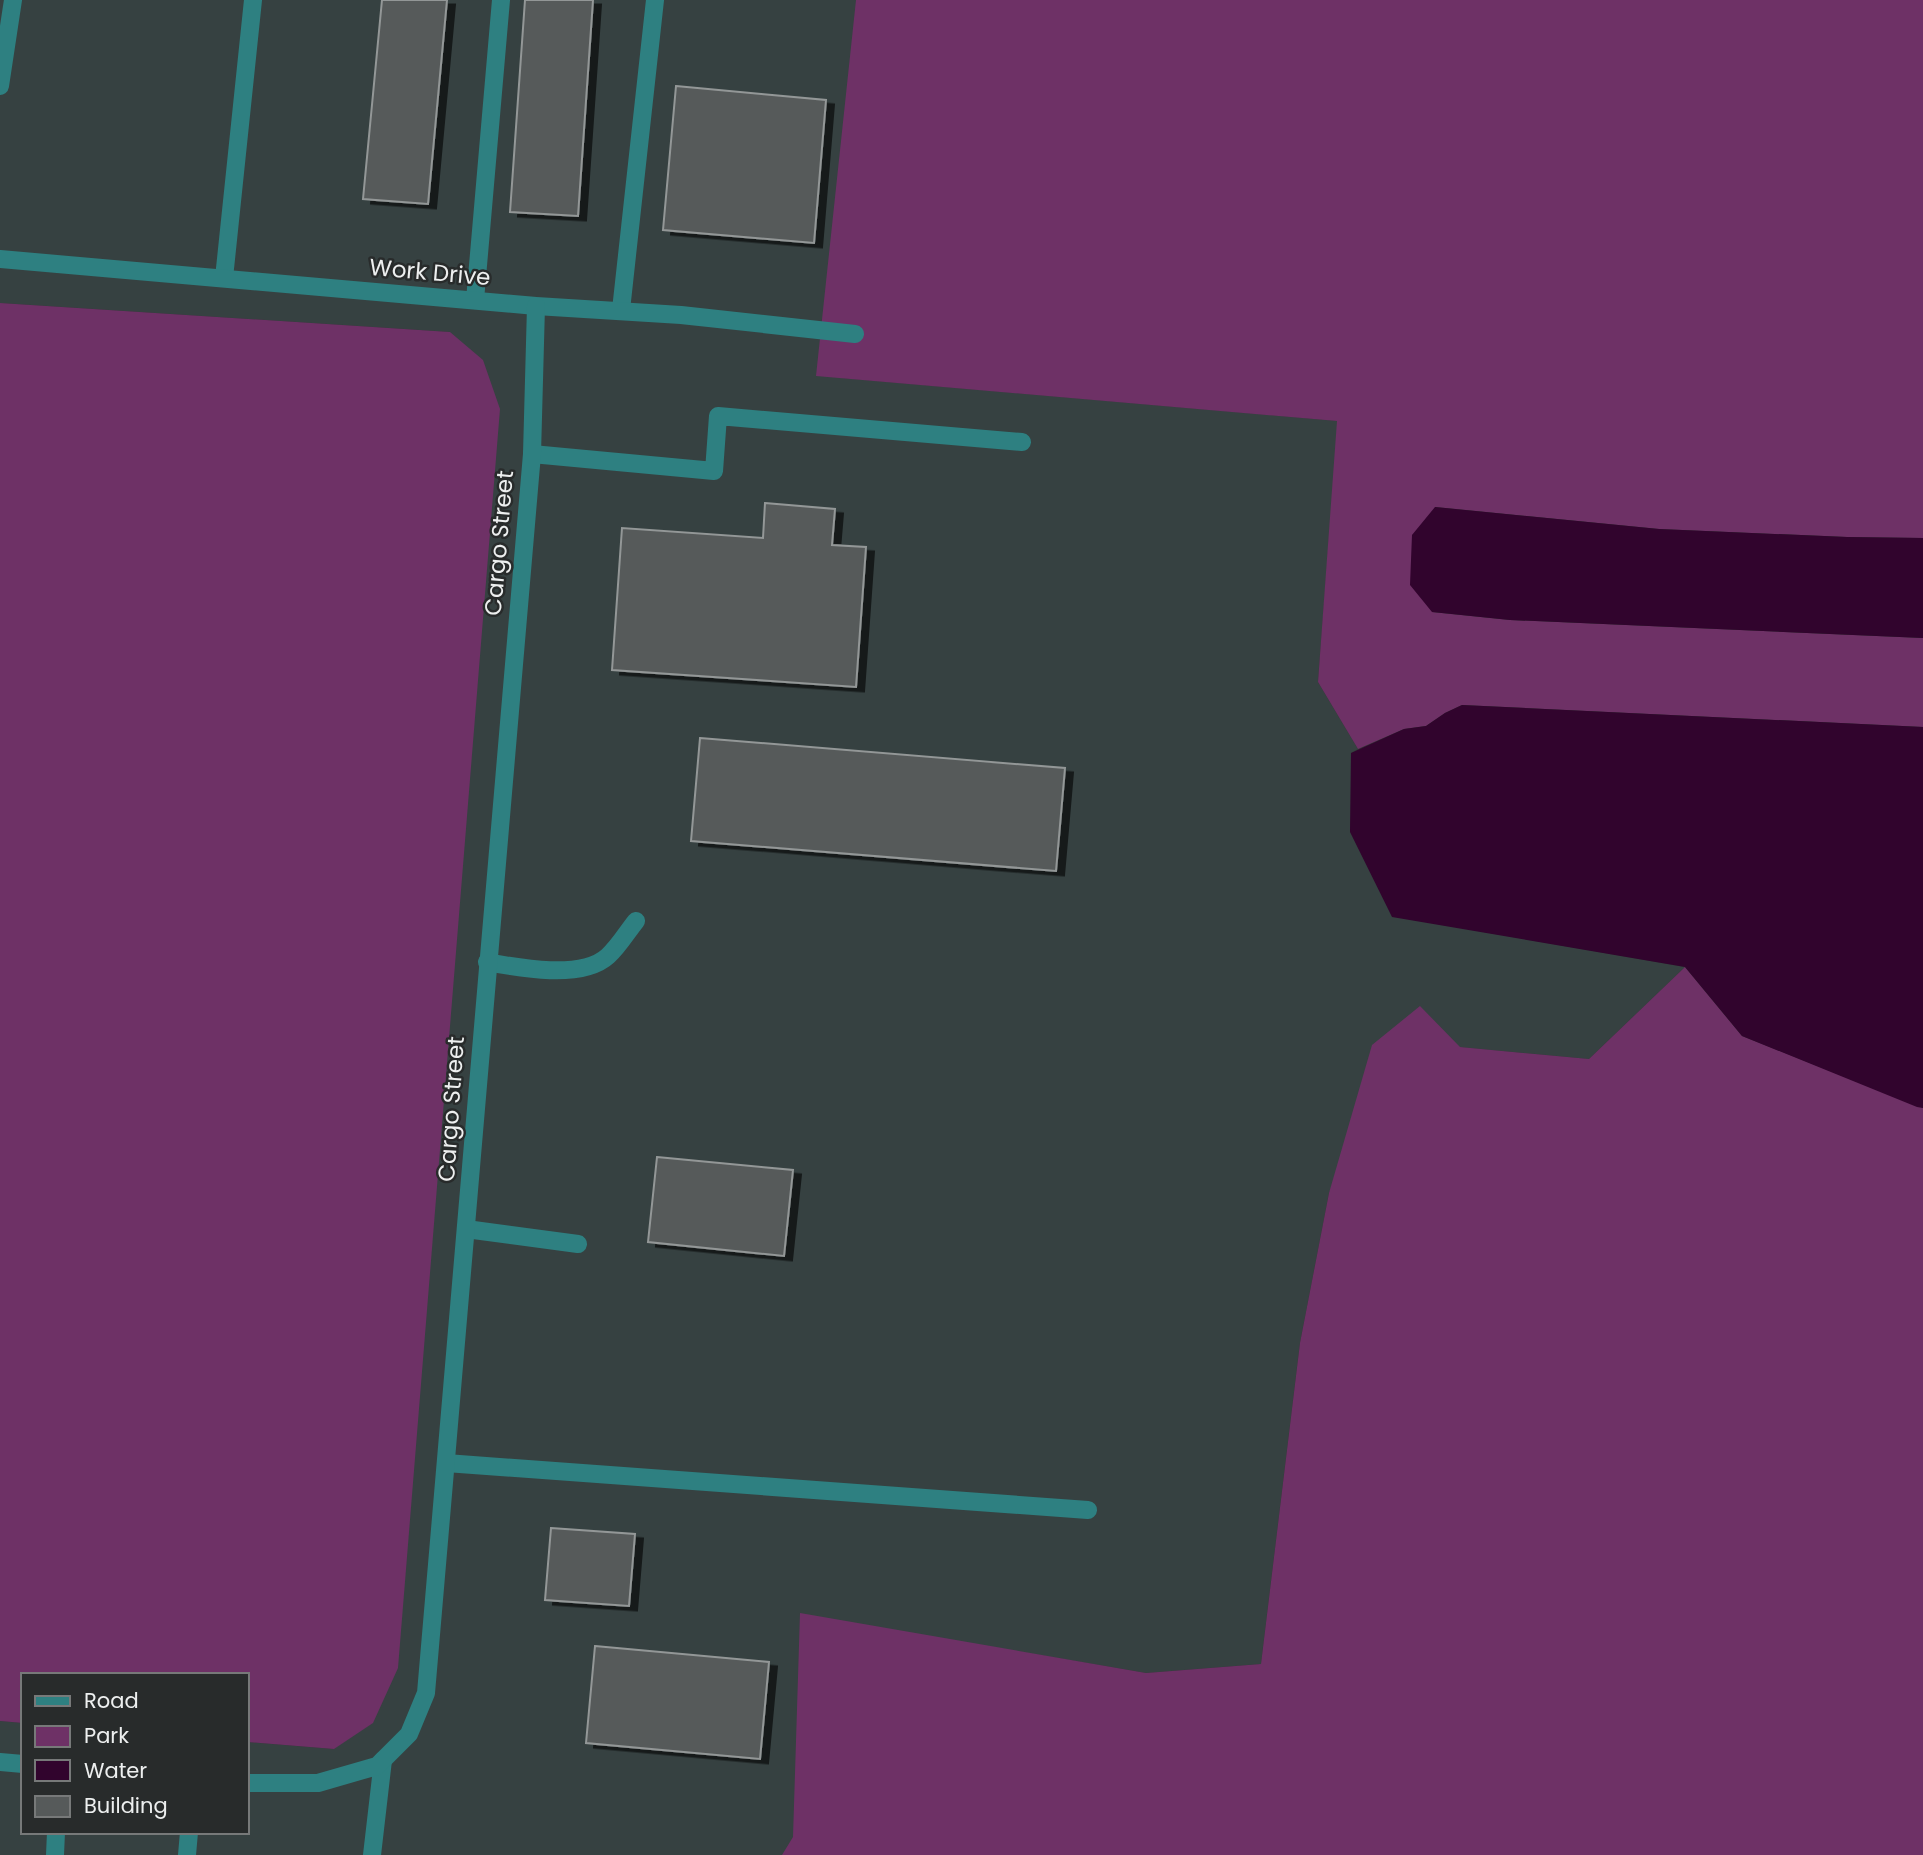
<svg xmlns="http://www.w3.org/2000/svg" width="1923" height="1855" font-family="Poppins,sans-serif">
<defs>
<filter id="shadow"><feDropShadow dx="8" dy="4.5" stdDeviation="0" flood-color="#0009"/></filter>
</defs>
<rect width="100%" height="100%" fill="#323635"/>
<path fill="#364141" d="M0,0H876L842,378L1338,421L1318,682L1358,749L1351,753L1392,916L1685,967L1589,1059L1459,1047L1420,1007L1329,1193L1300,1343L1261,1664L1146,1673L992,1647L807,1855H0V1721L23,1723V1832H247V1742L334,1749L450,332L0,303Z"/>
<g fill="#6e3166">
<path d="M856,0H1923V538L1847,537L1659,529L1435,507L1432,612L1510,620L1923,638V727L1462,705L1445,713L1426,726L1404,729L1358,749L1318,682L1337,421L816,376Z"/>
<path d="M0,303L450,332L483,360L500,409L398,1668L373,1723L334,1749L247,1742V1675H23V1723L0,1721Z"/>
<path d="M1685,967L1742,1036L1923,1108V1855H782L793,1837L800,1613L1146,1673L1261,1664L1300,1343L1329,1193L1372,1045L1420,1006L1460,1047L1589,1059Z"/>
</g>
<g fill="#31042d">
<path d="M1435,507L1659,529L1847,537L1923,538V638L1510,620L1432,612L1410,585L1412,535Z"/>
<path d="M1462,705L1923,727V1108L1917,1107L1742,1036L1685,967L1392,917L1350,832L1351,753L1404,729L1426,726L1445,713Z"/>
</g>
<g fill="#565a5a" stroke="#939797" stroke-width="2" filter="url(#shadow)">
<path d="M382,0H447L428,204L363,199Z"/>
<path d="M525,0H593L578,216L510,212Z"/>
<path d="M676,86L826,100L814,243L663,230Z"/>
<path d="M765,503L835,509L832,545L866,547L856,687L612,670L622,528L763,538Z"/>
<path d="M700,738L1065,768L1056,871L691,841Z"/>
<path d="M657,1157L793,1170L784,1256L648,1242Z"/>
<path d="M551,1528L635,1534L629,1606L545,1600Z"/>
<path d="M595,1646L769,1662L760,1759L586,1743Z"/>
</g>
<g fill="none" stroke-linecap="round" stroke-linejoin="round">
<g stroke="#2e8081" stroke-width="18">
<path d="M0,86L13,0"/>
<path d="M224,278L253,0"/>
<path d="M475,300L501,0"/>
<path d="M621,310L655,0"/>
<path d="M532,454L714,471L718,416L1022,442"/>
<path d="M487,962C519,968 582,980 608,956C619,946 627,932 636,921"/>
<path d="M466,1229L578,1244"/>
<path d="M446,1463L1088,1510"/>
<path d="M55,1855L56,1832"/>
<path d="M187,1855L189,1832"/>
<path d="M372,1855L383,1760"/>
</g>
<g stroke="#2e8081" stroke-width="18">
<path d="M0,259L536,306L681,315L855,334"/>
<path d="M0,1762L23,1764"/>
<path d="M247,1783H318L377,1766L409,1734L426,1693L532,454L536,306"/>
</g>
</g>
<g text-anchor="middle" stroke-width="5" stroke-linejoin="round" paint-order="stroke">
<g font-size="23" fill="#edefef" stroke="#282b2b">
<text transform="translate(430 272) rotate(5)" y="8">Work Drive</text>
<text transform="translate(499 543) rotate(-85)" y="8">Cargo Street</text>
<text transform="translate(451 1109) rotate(-86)" y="8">Cargo Street</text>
</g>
</g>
<rect x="21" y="1673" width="228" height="161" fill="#282b2b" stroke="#777979" stroke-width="2"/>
<rect x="35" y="1696" width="35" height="10" fill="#2e8081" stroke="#777979" stroke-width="2"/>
<text x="84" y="1708" font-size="21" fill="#edefef">Road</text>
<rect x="35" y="1726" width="35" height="21" fill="#6e3166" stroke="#777979" stroke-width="2"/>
<text x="84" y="1743" font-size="21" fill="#edefef">Park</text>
<rect x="35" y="1760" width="35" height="21" fill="#31042d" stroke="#777979" stroke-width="2"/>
<text x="84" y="1778" font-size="21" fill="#edefef">Water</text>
<rect x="35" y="1796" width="35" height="21" fill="#565a5a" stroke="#777979" stroke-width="2"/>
<text x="84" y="1813" font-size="21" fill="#edefef">Building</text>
</svg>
